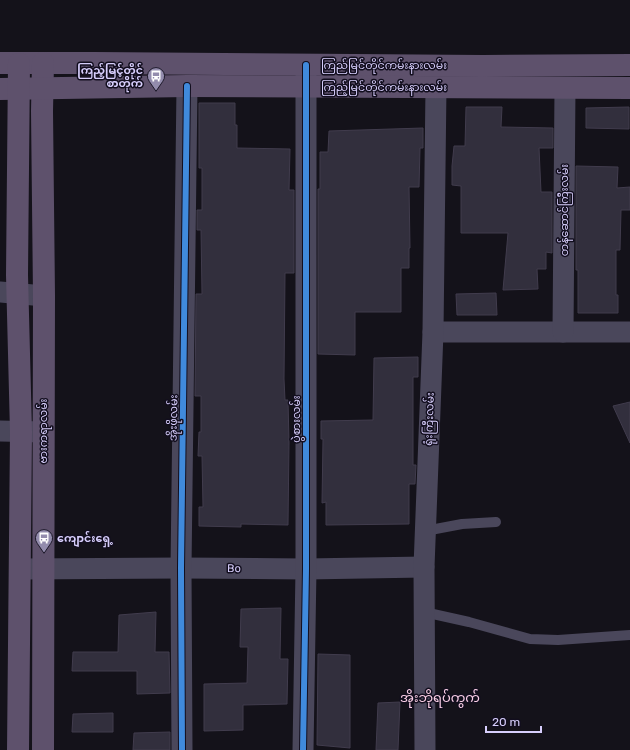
<svg xmlns="http://www.w3.org/2000/svg" width="630" height="750" font-family="Rubik,'Noto Sans Myanmar',sans-serif">
<rect width="100%" height="100%" fill="#14121a"/>
<g fill="#322f3d" stroke="#413c4d">
<path d="M199,103H235V125H237V148L290,149L289,190H294V273H285L284,379L285,400H288L289,443L288,525L241,524V527L199,526V507H203L202,456H198L199,432H201V396H195L196,294H202L201,230H197V210H202V168H199Z"/>
<path d="M466,107H502L501,127L553,128V148H539L541,192H552V253L546,252V269H537L538,289L503,290L508,233H461V186L452,185V166L454,146H465Z"/>
<path d="M629,107V129L586,128V108Z"/>
<path d="M423,128V148H420L419,187H409L410,248H409V268H401V312H355V355L318,354V189H320V152H328L329,131Z"/>
<path d="M576,166L618,167L617,188L630,187V210H621L620,250H616V295H618V313H578V270H576Z"/>
<path d="M496,293L497,315H457L456,294Z"/>
<path d="M418,357V377H413V465H416L415,484H409V524L326,525V502L322,503L323,439H321V421L373,420L374,358Z"/>
<path d="M630,402V443L613,406Z"/>
<path d="M281,608L280,659H288L287,704L243,705V730L204,731V684L247,683L248,647H240L241,609Z"/>
<path d="M156,612L155,652H169L170,693L137,694V671H72L73,652H118L119,615Z"/>
<path d="M318,654L350,655V748L317,745Z"/>
<path d="M400,702L398,750H376L378,703Z"/>
<path d="M113,713V732H72L73,714Z"/>
<path d="M170,732V750H133L134,733Z"/>
</g>
<g fill="none" stroke-linecap="round" stroke-linejoin="round">
<g stroke="#4a475b" stroke-width="10">
<path d="M425,531L462,524L496,522"/>
<path d="M424,612L469,622L530,639L558,640L630,635"/>
</g>
<g stroke="#4a475b" stroke-width="21">
<path d="M0,292L44,296"/>
<path d="M433,332H630"/>
<path d="M563,332L565,88"/>
<path d="M0,431L43,432"/>
<path d="M20,569L181,568L306,569L424,567"/>
<path d="M182,750L181,568L187,86"/>
<path d="M303,750L306,569V69"/>
<path d="M425,750L424,567L433,332L436,87"/>
</g>
<g stroke="#5e516c" stroke-width="22">
<path d="M0,63H95L483,66L630,65"/>
<path d="M43,63L42,111L44,296L43,750"/>
<path d="M0,89L187,86L630,88"/>
<path d="M18,750L21,432L17,275L19,64"/>
</g>
<g stroke="#120e1e" stroke-width="8">
<g id="cycleway">
<path d="M182,750L181,568L187,86"/>
<path d="M303,750L306,569V65"/>
</g>
</g>
<use href="#cycleway" stroke="#408adc" stroke-width="6"/>
</g>
<defs>
<g id="bus-pin" transform="scale(0.9)"><path d="M0 17L-7.5 6A9.5 9.5 0 1 1 7.5 6Z" fill="#938cad" stroke="#120e1e"/><path d="M-5-6H5V4H4V6H2V4H-2V6H-4V4H-5ZM-3.5-4V0h7V-4ZM-3.5 1.2v1.5H-2V1.2ZM2 1.2v1.5H3.5V1.2Z" fill="#fff"/></g>
</defs>
<g fill-rule="evenodd">
<use href="#bus-pin" x="156" y="76"/>
<use href="#bus-pin" x="44" y="538"/>
</g>
<g text-anchor="middle" stroke-width="3" stroke-linejoin="round" paint-order="stroke">
<g font-size="11" fill="#d7cefc" stroke="#120e1e">
<text x="384" y="69">ကြည်မြင်တိုင်ကမ်းနားလမ်း</text>
<text x="384" y="91">ကြည့်မြင်တိုင်ကမ်းနားလမ်း</text>
<text transform="translate(564 210) rotate(-90)" y="4">တန်ဆောင်ကြီးလမ်း</text>
<text transform="translate(173 418) rotate(-89)" y="4">အိုးဖိုလမ်း</text>
<text transform="translate(296 419) rotate(-90)" y="4">ပွဲစားလမ်း</text>
<text transform="translate(429 419) rotate(-88)" y="4">ရုံးကြီးလမ်း</text>
<text transform="translate(43 431) rotate(-90)" y="4">ဗားကရာလမ်း</text>
<text transform="translate(234 568) rotate(1)" y="4">Bo</text>
</g>
<g font-size="11" font-weight="bold" fill="#d7cefc" stroke="#120e1e" text-anchor="end">
<text x="143" y="74">ကြည့်မြင့်တိုင်<tspan x="143" dy="13">စာတိုက်</tspan></text>
<text x="57" y="542" text-anchor="start">ကျောင်းရှေ့</text>
</g>
<g font-size="13" fill="#fcd0e8" stroke="#120e1e">
<text x="440" y="702">အိုးဘိုရပ်ကွက်</text>
</g>
</g>
<path d="M486 726v6h55v-6" fill="none" stroke="#d7cefc" stroke-width="2"/>
<text x="492" y="726" font-size="12" fill="#d7cefc" stroke="#120e1e" stroke-width="3" paint-order="stroke">20 m</text>
</svg>
